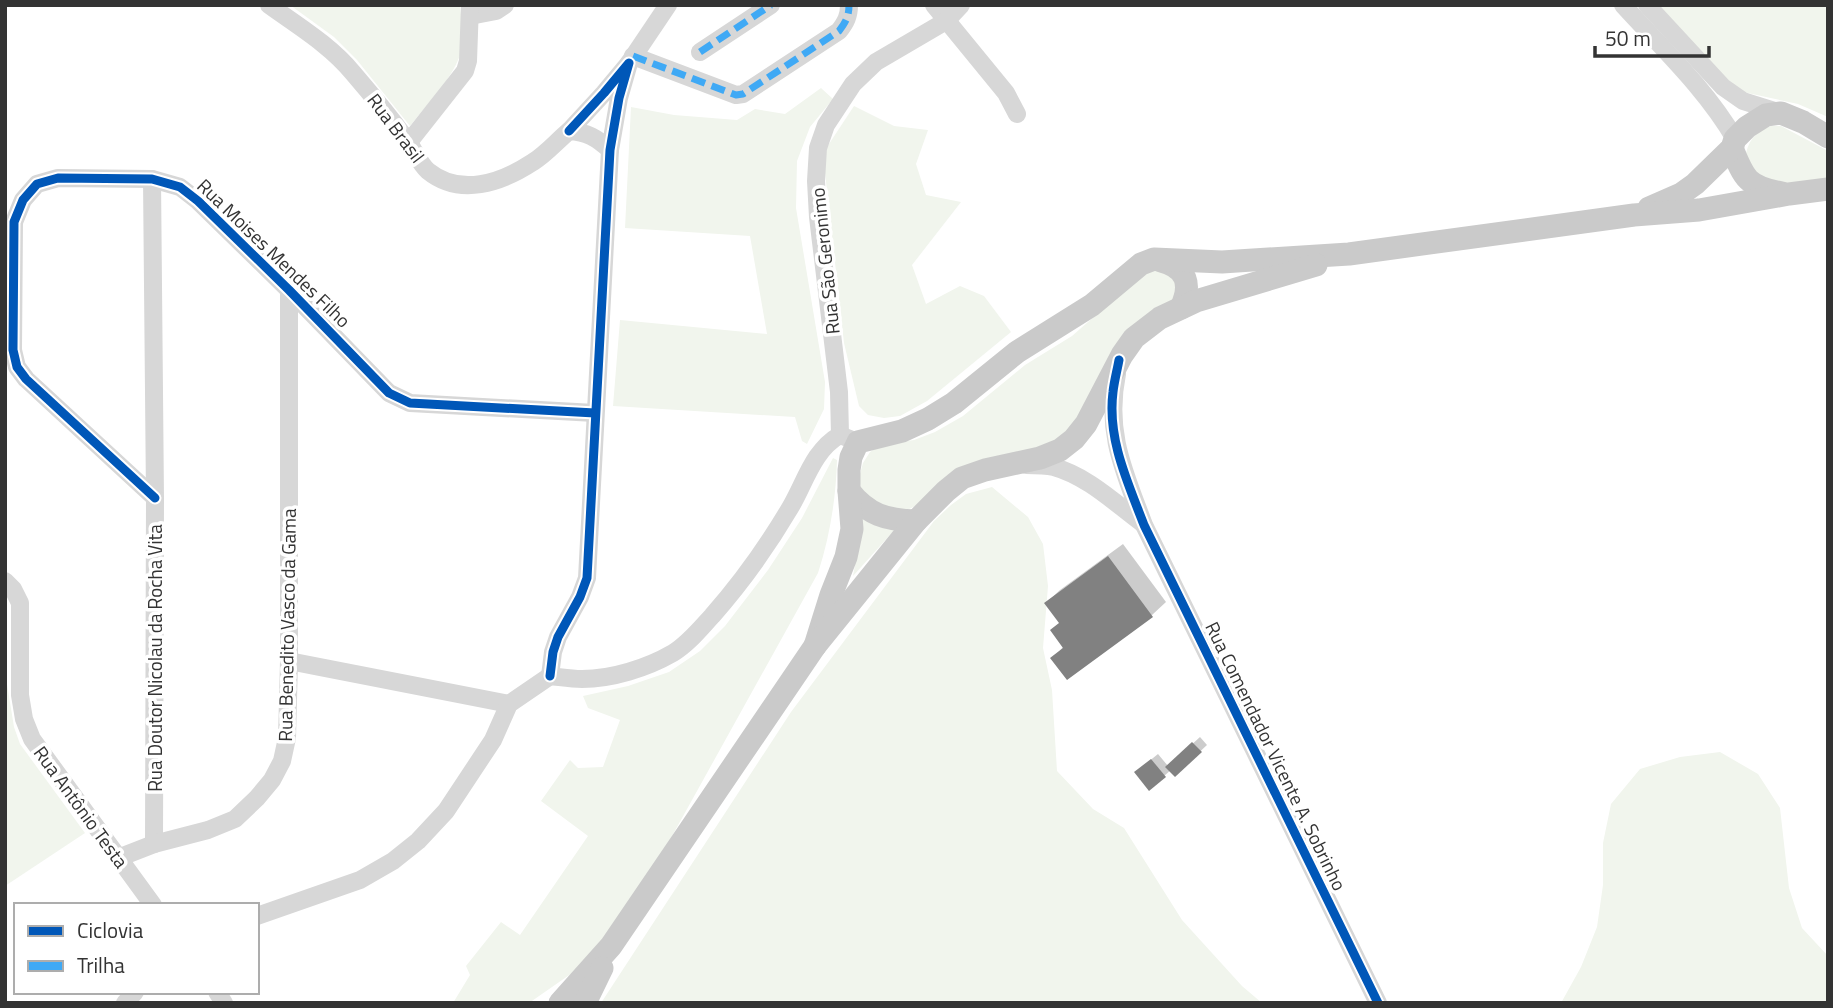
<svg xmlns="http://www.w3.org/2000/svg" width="1833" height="1008" font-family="'Titillium Web',sans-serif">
<rect width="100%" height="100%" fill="#fff"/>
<g fill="#f1f5ed">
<path d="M290,5H460C461,19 465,36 462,49C454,78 428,103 410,126L357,60L334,37Z"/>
<path d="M1658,5H1828V117L1798,104L1743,92L1722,75Z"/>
<path d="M821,88L833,99L810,127L797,161L796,208L825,382L824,409L807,444L802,441L795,417L613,406L620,320L767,334L750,236L625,228L631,107L674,115L737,120L755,109L785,114Z"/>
<path d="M854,106L894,126L928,130L916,164L926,195L961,202L912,265L926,304L960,286L984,296L1011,332L927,401L900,416L884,418L868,415L859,406L844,343L824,164L827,147Z"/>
<path d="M1771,126H1781L1828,151V179L1788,184L1758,178L1745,159C1747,142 1755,131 1771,126Z"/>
<path d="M1153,268L1178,280L1177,299L1083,416L1062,438L907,510L879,508L861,490L859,477L863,463L870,452L880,445L914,440L935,432L963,416L1025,365L1072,336L1145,272Z"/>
<path d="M833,458L837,460C836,498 830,536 818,573L611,946L529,1003H453L470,975L466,966L501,922L520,935L588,836L541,801L570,760L578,768L603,767L620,720L588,708L583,696L628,686L669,672L700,651L725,626L768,570L802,518Z"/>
<path d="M992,487L1028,517L1043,544L1048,586L1043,648L1052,690L1057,771L1093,809L1124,828L1182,920L1242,986L1262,1003H601L791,712L934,521L951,505L966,494Z"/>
<path d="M855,509L898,526L853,576L856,559Z"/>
<path d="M5,684H7L14,727L20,744L85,833L5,886Z"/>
<path d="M1720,752L1758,774L1780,808L1789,888L1802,928L1828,956V1003H1561L1581,967L1597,927L1603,885V843L1611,804L1640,769L1680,757Z"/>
</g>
<g fill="#0003">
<path d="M1123,544L1166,602L1152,615L1068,678L1053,658L1064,646L1060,622L1046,603L1060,590Z"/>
<path d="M1200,737L1207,745L1175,775L1171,770L1150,788L1143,766L1158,754L1168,766Z"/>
</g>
<g fill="#818181">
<path d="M1108,556L1153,617L1067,680L1050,658L1063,648L1050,630L1059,623L1044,603Z"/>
<path d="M1192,742L1202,752L1175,777L1165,767Z"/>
<path d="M1151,759L1166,777L1149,791L1134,772Z"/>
</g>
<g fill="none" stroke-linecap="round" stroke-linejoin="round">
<g stroke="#d7d7d7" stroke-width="18">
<path d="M269,5C298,26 330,45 353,73C371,94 390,117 407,140C414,149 419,163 428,171C460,197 501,183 533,162C546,154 557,141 569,131C587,132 597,138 610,150"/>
<path d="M934,5L1006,93L1017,114"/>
<path d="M1623,5C1662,48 1706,89 1735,139"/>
<path d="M1647,5L1723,87L1743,101L1781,113"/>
<path d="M470,16L496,11L505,5"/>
<path d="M700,52L771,5"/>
<path d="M633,56L736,95L743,94L839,31C846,22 849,16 849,5"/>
<path d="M629,63L668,5"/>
<path d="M409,142L465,71L468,61L470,5"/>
<path d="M152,179L155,498L154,844"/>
<path d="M1117,374C1105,432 1124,471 1144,525L1378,1003"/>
<path d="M840,435L839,392L818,217L816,181L818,148L826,125L853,84L876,62L946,21L961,5"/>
<path d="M1026,465C1035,465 1045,465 1054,467C1087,476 1115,503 1142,523"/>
<path d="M155,498L26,379L17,367L13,350L14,222L23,200L37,184L58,178L152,179L180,187L198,201L289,290L389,393L410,403L595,413"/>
<path d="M5,581L13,589L20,603V695L24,719L32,739L153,905"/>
<path d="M289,661L509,704"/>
<path d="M550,676L553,652L558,637L580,597L587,578L610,150L619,98L629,63L604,93L569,131"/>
<path d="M550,676C560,677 571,679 582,679C612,679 647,668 673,653C688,644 700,629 712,616C741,583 767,547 790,508C805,483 813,450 840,435L850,439"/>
<path d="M118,858L154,844L208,830L235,819L257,798L272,780L282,761L287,738L289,661V290"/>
<path d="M257,916L360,880L393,861L418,841L446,811L493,740L509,704L550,676"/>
<path d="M217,992L224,1003"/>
<path d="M125,1003L135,992"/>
</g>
<g stroke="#cacaca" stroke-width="23">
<path d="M1732,148C1744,179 1748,187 1782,193"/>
<path d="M1649,208L1681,194L1695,184L1732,148L1735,139L1747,127L1766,115L1781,113L1803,122L1828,137"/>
<path d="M1161,261C1187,268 1192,284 1181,308"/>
<path d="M849,491C868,515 886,520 916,521"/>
<path d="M815,646L831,595L846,557L852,529L849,491V470L851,457L858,442L902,431L928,419L954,403L1017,352L1092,305L1141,264L1154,259L1222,262L1349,254L1634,215L1699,210L1789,194L1828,189"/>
<path d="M560,1003L611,946L815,646L916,521L946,491L962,478L985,470L1040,458L1060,450L1074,439L1086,424L1122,355L1134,338L1160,318L1196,301L1316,265"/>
<path d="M585,1003L602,968"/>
</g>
<g stroke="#3fa9f5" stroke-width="7" stroke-dasharray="14 7" stroke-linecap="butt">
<path d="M700,52L771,5"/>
<path d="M633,56L736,95L743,94L839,31C846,22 849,16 849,5"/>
</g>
<g stroke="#fff" stroke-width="13">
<g id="cycleway">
<path d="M1119,360C1117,371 1114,382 1113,392C1107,439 1128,483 1144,525L1378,1003"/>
<path d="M155,498L26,379L17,367L13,350L14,222L23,200L37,184L58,178L152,179L180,187L198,201L289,290L389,393L410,403L595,413"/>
<path d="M550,676L553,652L558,637L580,597L587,578L610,150L619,98L629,63L604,93L569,131"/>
</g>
</g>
<use href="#cycleway" stroke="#0057b8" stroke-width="9"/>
</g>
<g text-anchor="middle" stroke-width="7" stroke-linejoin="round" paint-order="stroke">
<g font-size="19" fill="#333" stroke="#fff">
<text transform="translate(396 128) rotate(53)" y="7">Rua Brasil</text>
<text transform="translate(274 253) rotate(44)" y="7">Rua Moises Mendes Filho</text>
<text transform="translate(825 261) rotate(-96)" y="7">Rua São Geronimo</text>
<text transform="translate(287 625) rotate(-89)" y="7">Rua Benedito Vasco da Gama</text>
<text transform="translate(155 658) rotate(-90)" y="7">Rua Doutor Nicolau da Rocha Vita</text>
<text transform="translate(1276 756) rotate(64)" y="7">Rua Comendador Vicente A. Sobrinho</text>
<text transform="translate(81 807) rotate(54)" y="7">Rua Antônio Testa</text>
</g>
</g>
<rect width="1833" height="1008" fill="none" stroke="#333333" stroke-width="14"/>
<rect x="14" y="903" width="245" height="91" fill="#ffffff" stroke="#adadad" stroke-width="2"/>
<rect x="28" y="926" width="35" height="10" fill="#0057b8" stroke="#adadad" stroke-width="2"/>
<text x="77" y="938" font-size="21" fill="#333333">Ciclovia</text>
<rect x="28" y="961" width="35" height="10" fill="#3fa9f5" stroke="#adadad" stroke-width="2"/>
<text x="77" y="973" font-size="21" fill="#333333">Trilha</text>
<path d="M1595 46v10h114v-10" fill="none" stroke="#333333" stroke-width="3.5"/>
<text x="1605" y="46" font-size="21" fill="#333333" stroke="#ffffff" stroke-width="5" paint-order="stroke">50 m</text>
</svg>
